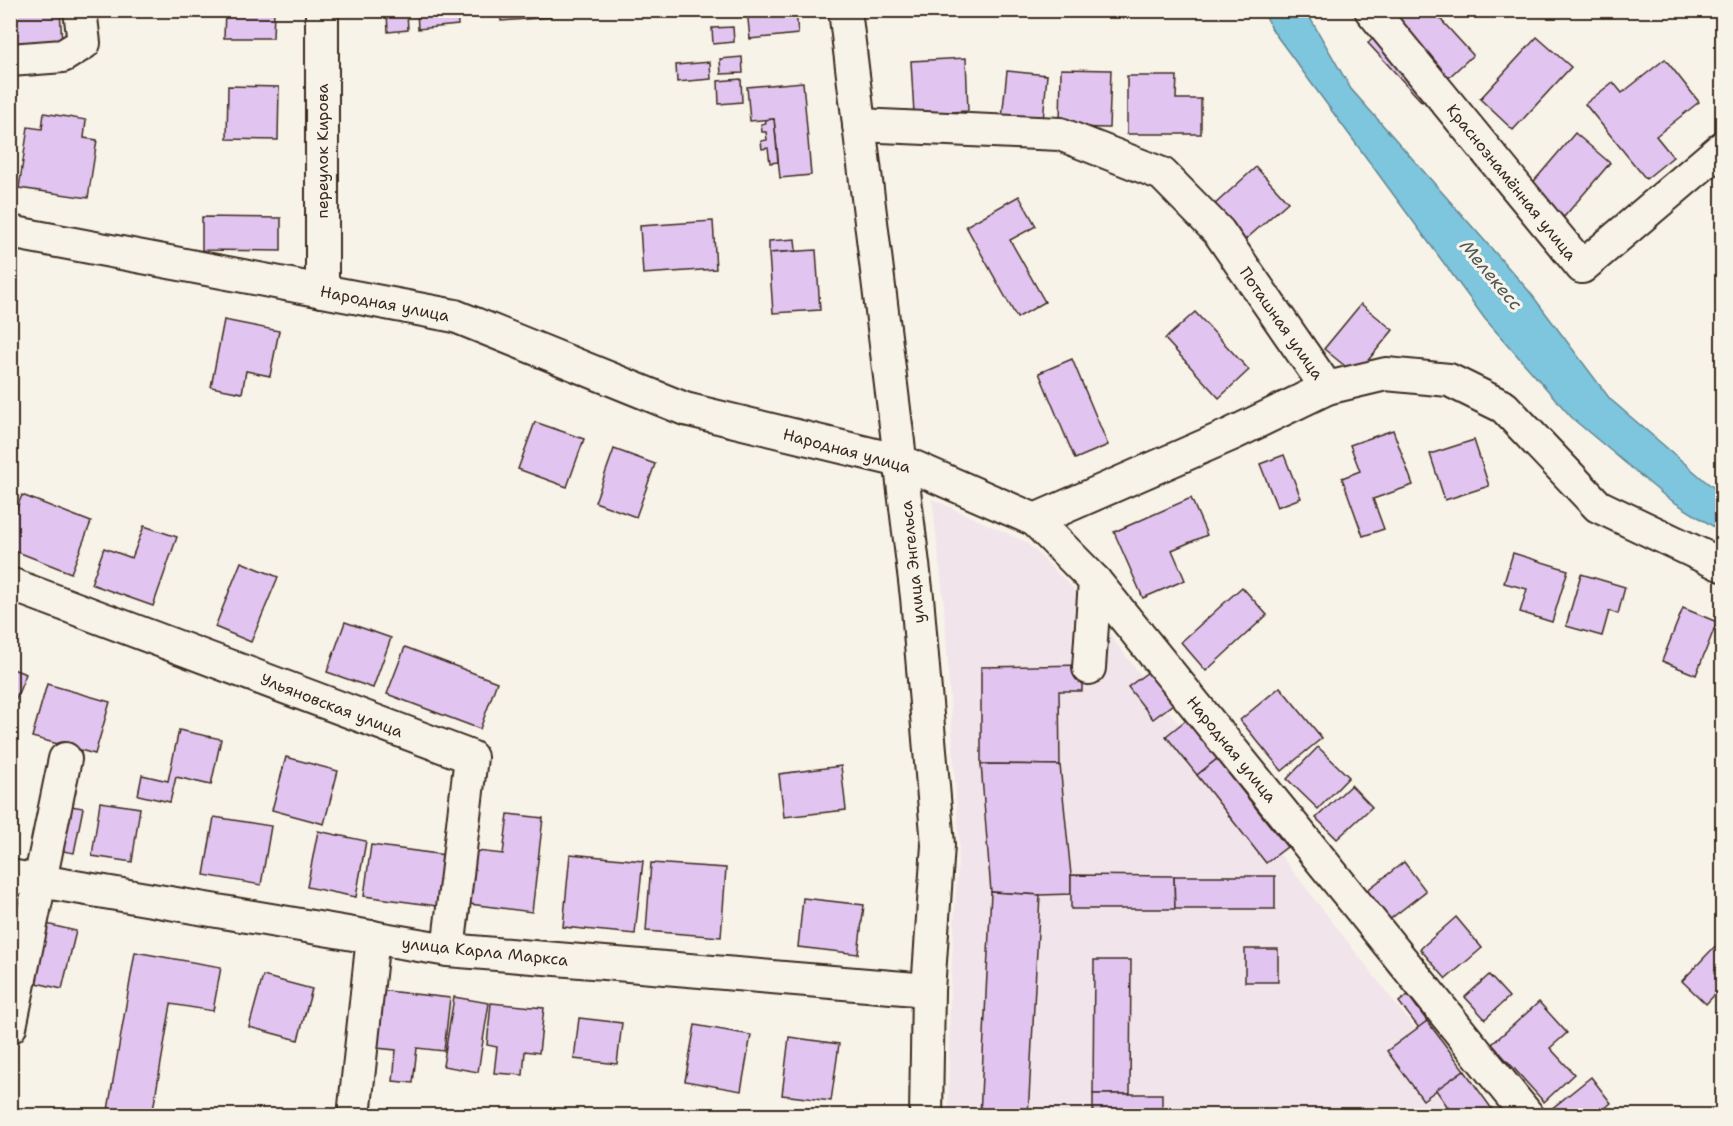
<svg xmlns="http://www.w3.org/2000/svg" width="1733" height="1126" font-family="'Shantell Sans',sans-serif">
<rect width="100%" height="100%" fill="#f7f3e8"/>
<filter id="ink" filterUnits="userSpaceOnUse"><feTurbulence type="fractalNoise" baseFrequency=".0167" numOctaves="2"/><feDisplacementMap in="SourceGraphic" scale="12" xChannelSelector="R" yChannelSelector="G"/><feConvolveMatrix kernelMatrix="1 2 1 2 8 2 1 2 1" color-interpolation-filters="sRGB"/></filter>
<g filter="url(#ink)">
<path fill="#f1e5eb" d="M932,499L1026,542L1075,590L1482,1115H948L950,992L959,843L944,605Z"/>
<path fill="#7ec5de" stroke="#638791" stroke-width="1.5" d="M1263,11H1306L1351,89L1529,291L1610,399L1704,480L1722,494V532L1666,497L1573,419L1485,319L1273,31Z"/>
<g fill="#e2c4f1" stroke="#3b2a1e" stroke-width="1.5">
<path d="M10,10H60L62,43L10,47Z"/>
<path d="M225,10H274L273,38H224Z"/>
<path d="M417,10H457L458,25L418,29Z"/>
<path d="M500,10H550L551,17L501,21Z"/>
<path d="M747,10H796L798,34L750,39Z"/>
<path d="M1403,10H1432L1473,55L1422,102L1368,43Z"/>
<path d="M407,12L408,30L388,32L387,13Z"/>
<path d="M733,27L734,42L713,44L712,28Z"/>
<path d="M1537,37L1571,67L1513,130L1480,99Z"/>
<path d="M742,57L743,73L721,74L720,59Z"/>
<path d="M966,58L968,111L914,114L911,61Z"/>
<path d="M1665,59L1699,102L1656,136L1673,157L1646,179L1585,104L1613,82L1622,93Z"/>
<path d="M710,62L711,79L677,82L676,65Z"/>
<path d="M1061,69L1111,70L1109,128L1060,127Z"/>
<path d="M1007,71L1047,75L1043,121L1002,118Z"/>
<path d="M1127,76H1177L1176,99H1201V134H1127Z"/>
<path d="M741,79L742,102L719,104L718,81Z"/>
<path d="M803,82L811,175L780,178L774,119L750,121L747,87Z"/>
<path d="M228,86L279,87L278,140L227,139Z"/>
<path d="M44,113L86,120L84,138L97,140L88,198L19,188L28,127L42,129Z"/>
<path d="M774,119L778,162L770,163L768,148L762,149L761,141L767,140L766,132H762L761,124L766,123L765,120Z"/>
<path d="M1575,133L1610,163L1564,217L1529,187Z"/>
<path d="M1256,167L1288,202L1245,240L1214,205Z"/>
<path d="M1019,196L1036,226L1010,240L1045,302L1017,318L966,226Z"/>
<path d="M202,217L281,218V251L202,250Z"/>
<path d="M713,221L716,269L643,274L640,226Z"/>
<path d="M795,239L796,251L769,253V241Z"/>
<path d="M816,250L820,310L773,313L769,253Z"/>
<path d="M1361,304L1393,330L1356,375L1324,349Z"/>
<path d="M1195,312L1249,370L1219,398L1165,339Z"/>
<path d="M224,320L279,331L270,376L246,371L242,393L211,387Z"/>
<path d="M1072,359L1108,445L1075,459L1039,373Z"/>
<path d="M535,422L584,439L567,487L518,469Z"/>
<path d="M1393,430L1413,485L1373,499L1384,529L1363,536L1342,478L1360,471L1350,445Z"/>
<path d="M1474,440L1489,486L1445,500L1430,454Z"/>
<path d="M614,449L655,464L636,517L595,502Z"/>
<path d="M1284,455L1301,498L1277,507L1260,464Z"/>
<path d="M22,495L91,522L71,573L10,549V525Z"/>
<path d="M1191,498L1207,535L1172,550L1185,580L1143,598L1114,532Z"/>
<path d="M144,526L177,537L153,606L91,584L104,548L132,558Z"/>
<path d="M1513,553L1568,570L1552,622L1520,612L1527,589L1504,583Z"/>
<path d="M241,562L278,577L251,642L215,627Z"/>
<path d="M1581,574L1625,587L1618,614L1609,611L1602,636L1566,626Z"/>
<path d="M1242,587L1267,615L1206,671L1181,642Z"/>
<path d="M1683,608L1717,622L1696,675L1662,661Z"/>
<path d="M345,622L391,638L373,688L327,672Z"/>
<path d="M405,647L497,682L480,729L387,694Z"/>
<path d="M1082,665V691H1059L1060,765L981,764V667Z"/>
<path d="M10,668L26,674L10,714Z"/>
<path d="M1148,672L1173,704L1153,719L1128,687Z"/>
<path d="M47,684L110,702L95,754L32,737Z"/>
<path d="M1280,687L1322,738L1282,771L1240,720Z"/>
<path d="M1186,720L1217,759L1197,775L1166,736Z"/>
<path d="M179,730L221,739L211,785L176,777L170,802L138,795L142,775L168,781Z"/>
<path d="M1318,747L1349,777L1318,809L1287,779Z"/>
<path d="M286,757L338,771L324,824L272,810Z"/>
<path d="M1217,759L1287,847L1266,863L1197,775Z"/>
<path d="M981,764L1060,765L1071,875V894L1040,895L991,892Z"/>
<path d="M841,766L846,810L784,817L779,774Z"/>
<path d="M1351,785L1372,807L1337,839L1316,818Z"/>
<path d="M100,802L140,808L132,862L92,856Z"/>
<path d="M60,804L83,808L74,853L51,849Z"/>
<path d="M508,814L543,818L532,912L462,903L468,850L503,854Z"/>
<path d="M214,817L271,826L261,885L204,875Z"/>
<path d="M318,831L366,841L356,897L307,887Z"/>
<path d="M371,845L445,855L437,906L364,896Z"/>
<path d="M570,854L643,861L635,934L563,927Z"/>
<path d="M1404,862L1426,891L1380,927L1357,898Z"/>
<path d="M651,863L726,868L721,937L646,931Z"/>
<path d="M1071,875L1174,876L1175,909H1071Z"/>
<path d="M1174,876H1275V909H1175Z"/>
<path d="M991,892L1040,895L1028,1116H980Z"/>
<path d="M803,898L864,905L858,954L798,947Z"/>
<path d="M1456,917L1482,948L1446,979L1420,949Z"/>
<path d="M38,922L76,931L62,989L24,980Z"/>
<path d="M1719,942L1722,945V987L1706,1004L1682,981Z"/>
<rect x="1245" y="949" width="33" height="33"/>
<path d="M135,952L221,967L213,1011L171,1004L152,1116H107Z"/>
<path d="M1094,960H1131L1130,1094H1093Z"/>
<path d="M1489,975L1509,997L1485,1019L1465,997Z"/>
<path d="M263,976L312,989L298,1040L249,1027Z"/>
<path d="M351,987L450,998L444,1051L417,1048L413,1083L393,1081L396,1050L345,1045Z"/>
<path d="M1408,995L1427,1021L1419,1028L1399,1002Z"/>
<path d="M454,997L489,1003L478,1072L443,1066Z"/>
<path d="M1539,1002L1567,1033L1550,1048L1574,1074L1544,1102L1492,1044Z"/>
<path d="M491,1003L544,1008L539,1053L525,1051L523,1075L494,1073L497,1047L487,1045Z"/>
<path d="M579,1018L622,1023L617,1064L574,1059Z"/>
<path d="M1427,1021L1464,1070L1423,1100L1387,1051Z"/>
<path d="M695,1025L751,1035L741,1091L685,1081Z"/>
<path d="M789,1037L839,1044L831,1101L782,1095Z"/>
<path d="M1464,1070L1497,1116H1454L1436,1090Z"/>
<path d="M1591,1077L1611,1103L1596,1116H1554L1550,1110Z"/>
<rect x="1093" y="1094" width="69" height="22"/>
</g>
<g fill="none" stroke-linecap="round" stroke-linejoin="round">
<g stroke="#3b2a1e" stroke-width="36">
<g id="minor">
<path d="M845,10L917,597L938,845L928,990L926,1116"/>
<path d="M1371,10L1582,267L1722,148"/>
<path d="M10,60L63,56L84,43L80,10"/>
<path d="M859,125L1060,134L1162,174L1219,232L1327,388L1386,374L1449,380L1504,407L1598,506L1722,565"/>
<path d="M10,232L455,316L685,409L900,461L1035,520L1095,581L1528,1116"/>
<path d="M322,291V10"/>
<path d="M1035,520L1232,434L1327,388"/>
<path d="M10,584L471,757L448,950"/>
<path d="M1089,668L1095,581"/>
<path d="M10,876L448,950L928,990"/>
<path d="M10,1027L65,759"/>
<path d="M354,1116L373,937"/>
</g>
</g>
<use href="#minor" stroke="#f7f3e8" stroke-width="32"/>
</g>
</g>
<g text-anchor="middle" stroke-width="6" stroke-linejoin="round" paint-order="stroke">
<g font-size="16" fill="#3b2a1e" stroke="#f7f3e8">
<text transform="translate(322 151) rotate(-90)" y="6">переулок Кирова</text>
<text transform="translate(1512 182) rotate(51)" y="6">Краснознамённая улица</text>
<text transform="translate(385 303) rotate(11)" y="6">Народная улица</text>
<text transform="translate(1282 323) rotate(55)" y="6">Поташная улица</text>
<text transform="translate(847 450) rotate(15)" y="6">Народная улица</text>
<text transform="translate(912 562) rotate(-96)" y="6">улица Энгельса</text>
<text transform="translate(332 705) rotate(21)" y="6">Ульяновская улица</text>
<text transform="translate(1232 749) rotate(51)" y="6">Народная улица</text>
<text transform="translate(485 951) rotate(6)" y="6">улица Карла Маркса</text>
</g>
<g font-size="18" font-style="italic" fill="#4f5858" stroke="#f7f3e8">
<text transform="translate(1491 275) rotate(50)" y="6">Мелекесс</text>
</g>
</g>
<rect width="1733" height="1126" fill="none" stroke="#f7f3e8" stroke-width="36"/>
<rect x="18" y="18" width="1697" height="1090" fill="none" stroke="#3b2a1e" stroke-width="2" filter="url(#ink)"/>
</svg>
